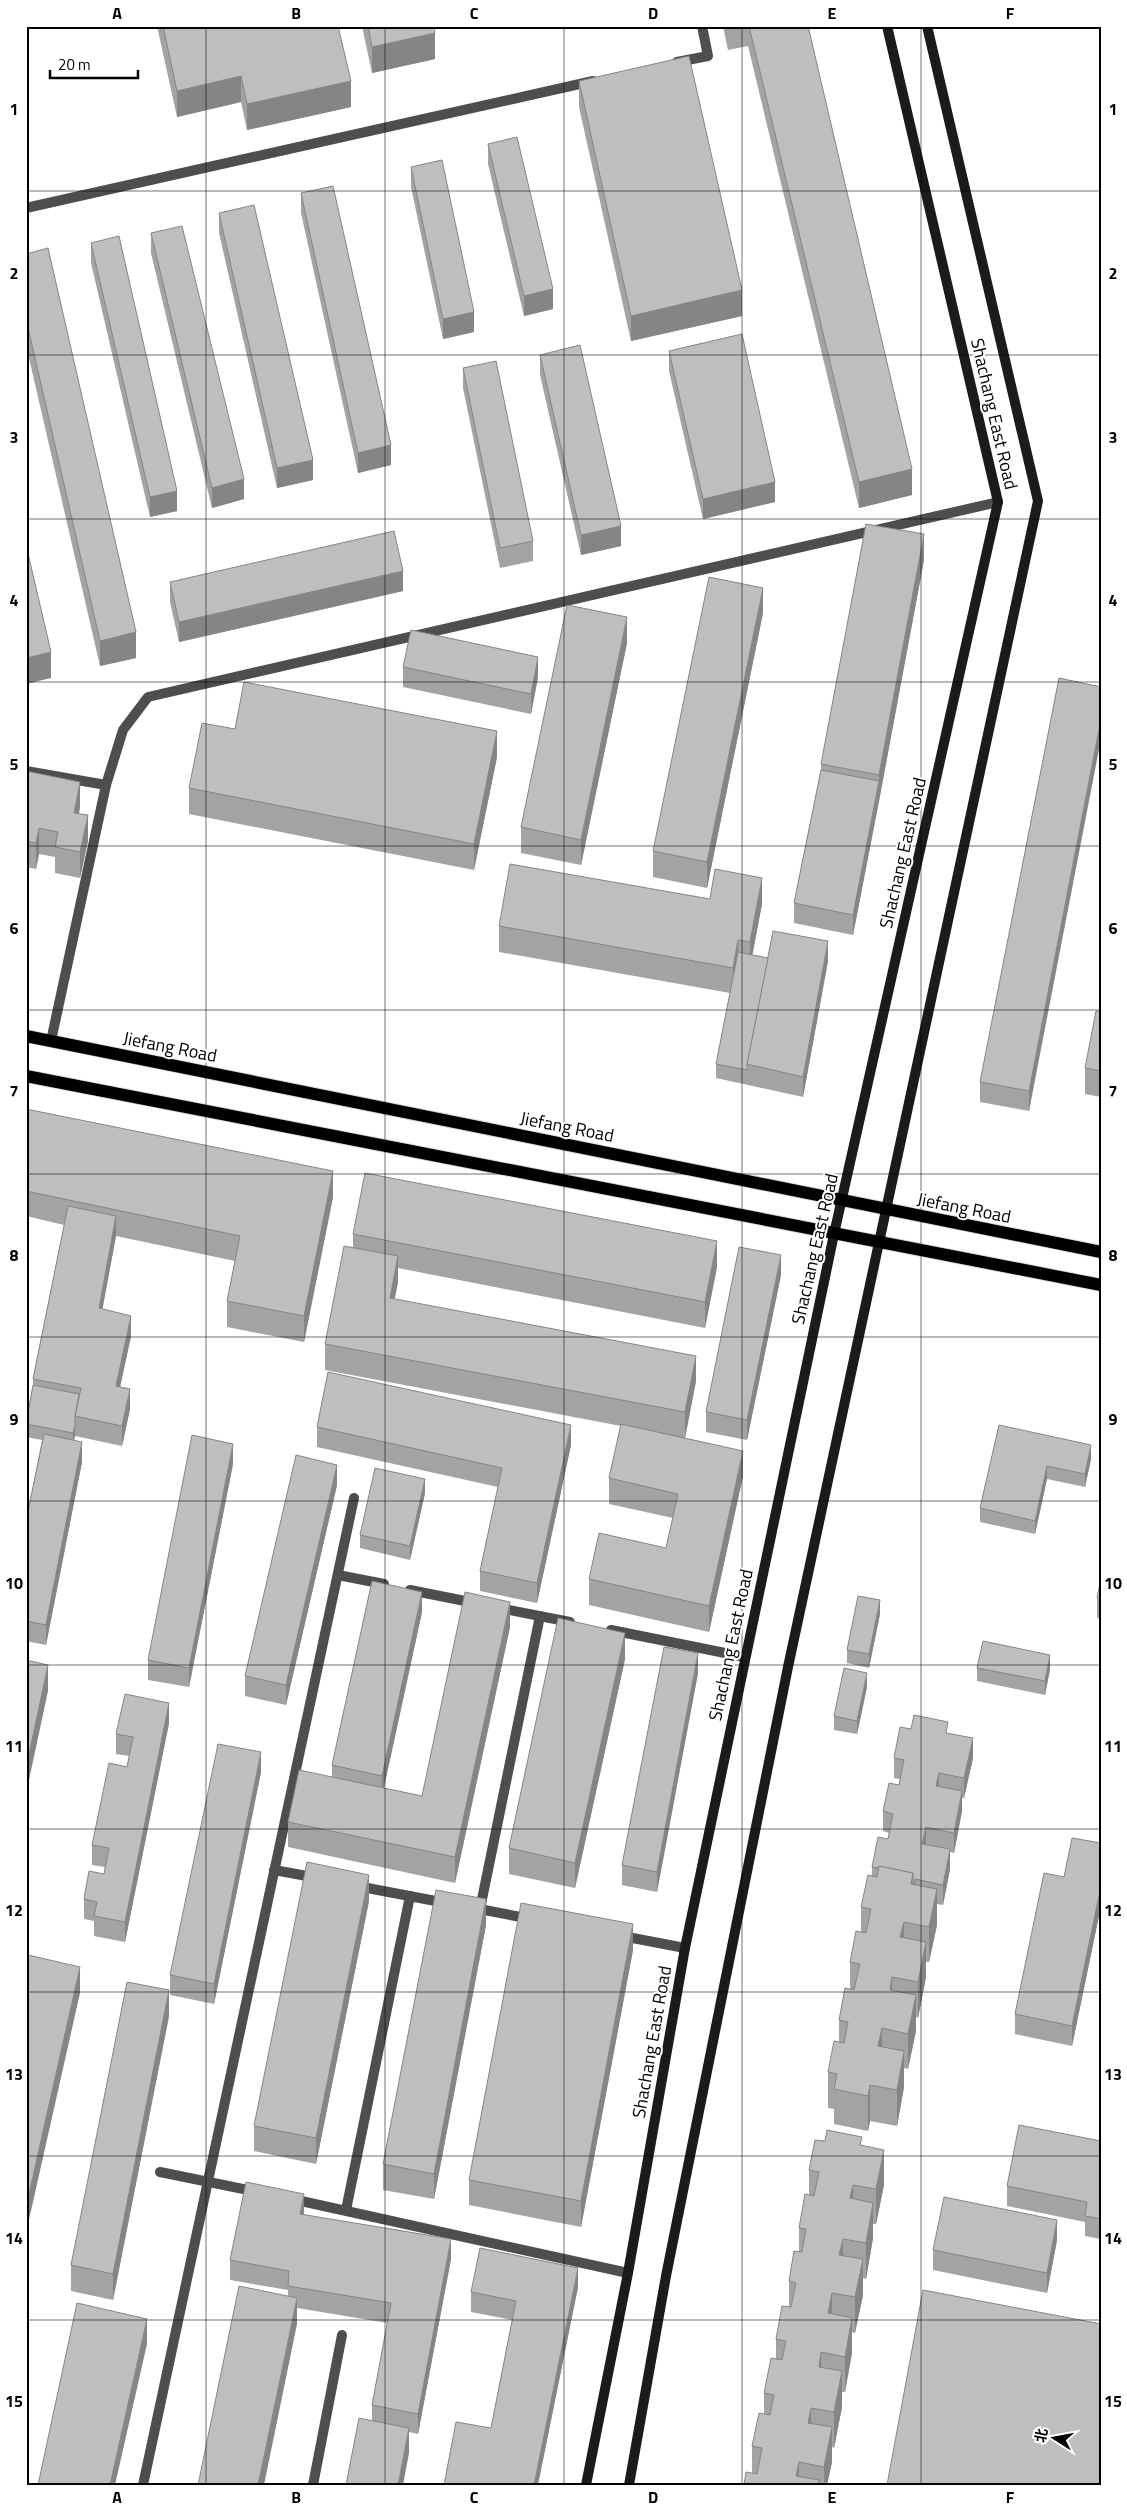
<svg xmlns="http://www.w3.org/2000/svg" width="1127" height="2511" font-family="'Titillium Web','Noto Sans SC',sans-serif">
<rect width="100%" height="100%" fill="#fff"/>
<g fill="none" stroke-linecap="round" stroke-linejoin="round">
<g stroke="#dbdbdb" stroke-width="14">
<g id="primary">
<path d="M26,1036L1101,1252"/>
<path d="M26,1076L1101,1285"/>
</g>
</g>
<g stroke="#4e4e4e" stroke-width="10">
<path d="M677,62L708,56L702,26"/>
<path d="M26,208L593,81"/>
<path d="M26,771L106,785L51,1041"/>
<path d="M106,785L123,730L148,697L998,502"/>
<path d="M338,1575L384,1584"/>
<path d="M410,1590L475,1603"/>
<path d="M499,1608L570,1622"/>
<path d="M611,1630L745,1657"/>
<path d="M274,1870L318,1878"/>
<path d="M357,1886L446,1903"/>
<path d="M474,1908L531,1919"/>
<path d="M480,1909L540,1616"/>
<path d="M622,1936L685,1948"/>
<path d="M160,2172L258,2192"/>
<path d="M292,2199L628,2273"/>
<path d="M346,2210L410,1896"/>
<path d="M143,2485L354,1498"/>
<path d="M313,2485L342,2335"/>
</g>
<g stroke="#1b1b1b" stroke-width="10">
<path d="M586,2485L628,2273L685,1948L834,1234L998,502L887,26"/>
<path d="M629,2485L666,2276L788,1667L1038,501L927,26"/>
</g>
<use href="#primary" stroke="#000" stroke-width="12"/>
</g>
<g fill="#a3a3a3">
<path d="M157,26H338L351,107L247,130L241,102L177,117Z"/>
<path d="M362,26H434L435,59L372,73Z"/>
<path d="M723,26H808L912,495L859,508L748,46L728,50Z"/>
<path d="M579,81L742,316L631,341L579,107Z"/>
<path d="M488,144L553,309L524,316L488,164Z"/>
<path d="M411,167L474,332L443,339L411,187Z"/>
<path d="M301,193L391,465L358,473L301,213Z"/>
<path d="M219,213L313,480L277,488L219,233Z"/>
<path d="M151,233L244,499L212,508L151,253Z"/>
<path d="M91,243L177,511L150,517L91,263Z"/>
<path d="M26,254L136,658L100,666L26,345Z"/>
<path d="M669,351L775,502L703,519L669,371Z"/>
<path d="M540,355L621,546L581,555L540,375Z"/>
<path d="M463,368L533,541V561L500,568L463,388Z"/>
<path d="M924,560L879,801L853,935L794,923V903L821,770V764Z"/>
<path d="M170,582L403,591L179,642L170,602Z"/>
<path d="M763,613L707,888L653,877V851Z"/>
<path d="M627,643L581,865L521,853V827Z"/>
<path d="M403,667L538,677L531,714L403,687Z"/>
<path d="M1101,687L1029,1111L980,1102V1082Z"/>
<path d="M497,757L474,870L189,814V788Z"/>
<path d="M26,771L80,808L78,814L88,841L80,878L55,873V857L39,854L36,869L26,867Z"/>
<path d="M710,899L762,904L752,955L768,958L828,961L803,1097L716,1078V1064L730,993L499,952V926Z"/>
<path d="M1101,1012V1097L1085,1094V1068Z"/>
<path d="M26,1109L333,1197L304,1342L227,1327V1301L235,1261L116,1236L102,1309L131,1336L120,1387L130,1409L122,1446L75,1436L74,1440L82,1462L46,1645L26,1641V1521L42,1440L26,1437V1420L33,1385V1379L64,1225L26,1216Z"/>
<path d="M353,1234L717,1267L705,1328L398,1268V1282L394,1299L696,1381L685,1438L743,1476L709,1632L589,1605V1579L666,1548L673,1518L609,1504V1478L621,1426L325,1370V1344L353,1248Z"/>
<path d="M781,1275L747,1440L706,1432V1412Z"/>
<path d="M999,1425L1091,1459L1085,1487L1047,1479L1035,1534L980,1522V1508Z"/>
<path d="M317,1427L571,1445L537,1603L480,1591V1571L498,1487L317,1447Z"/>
<path d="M233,1464L189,1687L148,1680V1660Z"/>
<path d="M337,1485L286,1705L245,1696V1676Z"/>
<path d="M425,1493L410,1560L360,1548V1535Z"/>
<path d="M1101,1579V1619L1097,1618V1598Z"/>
<path d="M422,1612L384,1788L422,1796L510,1627L455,1883L288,1847V1822L332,1777V1765Z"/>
<path d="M880,1614L869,1668L847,1663V1650Z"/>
<path d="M625,1659L575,1888L509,1874V1848Z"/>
<path d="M977,1668L1050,1669L1045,1695L977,1681Z"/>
<path d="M698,1673L657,1892L622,1885V1865Z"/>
<path d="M867,1687L857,1734L834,1730V1716Z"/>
<path d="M169,1723L125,1942L94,1936V1921L84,1919V1899L104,1874L105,1867L92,1865V1845L127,1767L129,1756L116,1754V1734Z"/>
<path d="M911,1729L948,1733L973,1758L964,1798H962V1811L954,1853L950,1852V1869L943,1905L937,1904V1925L929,1962H926V1977L918,2018L916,2017V2031L908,2069L904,2068V2087L897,2126L870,2121L868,2131L834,2124V2109L828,2108V2072L839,2042V2020L850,1989V1962L861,1932V1907L872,1876V1867L888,1839L889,1833L883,1831V1811L899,1785L900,1779L894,1778V1758Z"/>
<path d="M261,1772L214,2004L170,1995V1975Z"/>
<path d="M1101,1843V1906L1072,2046L1015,2034V2014L1064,1877Z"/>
<path d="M369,1901L316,2164L254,2151V2126Z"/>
<path d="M486,1925L434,2199L383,2190V2164Z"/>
<path d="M633,1950L581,2227L469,2205V2180Z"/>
<path d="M169,2016L113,2300L71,2291V2265Z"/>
<path d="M825,2141L862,2145L884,2185L876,2224H873V2238L866,2279L863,2278V2295L855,2333L852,2332V2353L845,2392H842V2407L834,2448L832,2447V2462L827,2485H744L752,2473V2446L764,2414V2393L776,2359V2339L789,2307V2281L799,2252V2228L809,2195V2170Z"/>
<path d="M1101,2141V2239L1085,2236V2222L1007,2206V2186Z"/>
<path d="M304,2213V2215L451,2259L418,2434L409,2432V2453L372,2420V2405L388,2323L297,2308V2324L288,2296V2290L230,2280V2260Z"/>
<path d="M1057,2240L1047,2293L933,2270V2250Z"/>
<path d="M578,2287L543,2459L491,2428L512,2320L471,2312V2292Z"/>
</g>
<g fill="#858585">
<path d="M435,33V59L372,73V47Z"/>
<path d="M241,76V102L177,117V91Z"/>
<path d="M351,81V107L247,130V104Z"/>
<path d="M553,289V309L524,316V296Z"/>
<path d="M742,290V316L631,341V316Z"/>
<path d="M474,312V332L443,339V319Z"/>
<path d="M391,445V465L358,473V453Z"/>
<path d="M313,460V480L277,488V468Z"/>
<path d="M912,469V495L859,508V482Z"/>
<path d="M244,479V499L212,508V488Z"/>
<path d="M775,482V502L703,519V499Z"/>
<path d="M177,491V511L150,517V497Z"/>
<path d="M621,526V546L581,555V535Z"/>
<path d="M924,534V560L879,801L853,935V915L879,781V775Z"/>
<path d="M403,571V591L179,642V622Z"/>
<path d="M763,588V613L707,888V862Z"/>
<path d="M627,617V643L581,865V840Z"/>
<path d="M136,632V658L100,666V641Z"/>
<path d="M51,652V678L26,684V658Z"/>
<path d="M538,657V677L531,714V694Z"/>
<path d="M1101,719V739L1029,1111V1091Z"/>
<path d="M497,731V757L474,870V844Z"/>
<path d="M80,782V808L74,839V813Z"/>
<path d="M88,815V841L80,878V852Z"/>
<path d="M39,828V854L36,869V843Z"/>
<path d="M762,878V904L750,968V942Z"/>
<path d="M738,940V966L733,993V968Z"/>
<path d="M828,941V961L803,1097V1077Z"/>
<path d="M333,1171V1197L304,1342V1316Z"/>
<path d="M116,1216V1236L99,1328V1308Z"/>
<path d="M717,1241V1267L705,1328V1302Z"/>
<path d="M781,1255V1275L747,1440V1420Z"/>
<path d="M398,1256V1282L390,1324V1298Z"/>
<path d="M131,1316V1336L116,1406V1386Z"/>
<path d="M696,1356V1381L685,1438V1412Z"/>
<path d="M130,1389V1409L122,1446V1426Z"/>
<path d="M75,1425V1436L73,1446V1433Z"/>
<path d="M571,1425V1445L537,1603V1583Z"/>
<path d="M82,1442V1462L46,1645V1625Z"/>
<path d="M233,1444V1464L189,1687V1668Z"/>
<path d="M1091,1445V1459L1085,1487V1474Z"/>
<path d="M743,1451V1476L709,1632V1606Z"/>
<path d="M337,1465V1485L286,1705V1685Z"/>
<path d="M1047,1466V1479L1035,1534V1521Z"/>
<path d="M425,1479V1493L410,1560V1546Z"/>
<path d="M422,1592V1612L382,1796V1776Z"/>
<path d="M880,1600V1614L869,1668V1654Z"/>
<path d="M510,1602V1627L455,1883V1857Z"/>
<path d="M625,1633V1659L575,1888V1863Z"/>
<path d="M698,1653V1673L657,1892V1872Z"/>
<path d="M1050,1655V1669L1045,1695V1681Z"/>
<path d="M48,1665V1691L26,1794V1768Z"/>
<path d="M867,1673V1687L857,1734V1721Z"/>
<path d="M169,1703V1723L125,1942V1922Z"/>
<path d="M973,1738V1758L964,1798V1778Z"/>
<path d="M261,1752V1772L214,2004V1984Z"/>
<path d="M939,1773V1793L936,1786Z"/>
<path d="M962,1791V1811L954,1853V1833Z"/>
<path d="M926,1827V1847L922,1844Z"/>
<path d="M950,1849V1869L943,1905V1885Z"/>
<path d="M369,1875V1901L316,2164V2138Z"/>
<path d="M1101,1886V1906L1072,2046V2026Z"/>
<path d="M937,1889V1925L929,1962V1927Z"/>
<path d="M486,1899V1925L434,2199V2174Z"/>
<path d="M904,1922V1957L900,1937Z"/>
<path d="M633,1924V1950L581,2227V2201Z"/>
<path d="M926,1942V1977L918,2018V1982Z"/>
<path d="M80,1967V1993L26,2233V2207Z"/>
<path d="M892,1977V2013L890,1990Z"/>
<path d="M169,1990V2016L113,2300V2274Z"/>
<path d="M916,1995V2031L908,2069V2034Z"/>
<path d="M882,2028V2064L878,2046Z"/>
<path d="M904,2051V2087L897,2126V2090Z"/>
<path d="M870,2085V2121L868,2131V2096Z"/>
<path d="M884,2150V2185L876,2224V2189Z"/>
<path d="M853,2185V2220L850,2198Z"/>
<path d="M304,2194V2213L300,2234V2214Z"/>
<path d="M873,2203V2238L866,2279V2243Z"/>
<path d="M1057,2220V2240L1047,2293V2273Z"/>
<path d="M451,2239V2259L418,2434V2414Z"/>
<path d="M843,2239V2274L839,2255Z"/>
<path d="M863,2259V2295L855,2333V2297Z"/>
<path d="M578,2268V2287L538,2485H534Z"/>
<path d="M832,2293V2329L828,2313Z"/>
<path d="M297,2298V2324L264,2485H258Z"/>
<path d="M852,2318V2353L845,2392V2357Z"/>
<path d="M147,2319V2344L115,2485H110Z"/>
<path d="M821,2352V2388L819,2367Z"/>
<path d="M842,2371V2407L834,2448V2412Z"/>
<path d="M811,2408V2443L808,2423Z"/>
<path d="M832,2427V2462L827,2485H824V2467Z"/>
<path d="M409,2428V2453L403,2485H398Z"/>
<path d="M799,2462V2485L796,2476Z"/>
</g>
<g fill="#bebebe" stroke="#858585">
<path d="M163,26H338L351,81L247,104L241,76L177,91Z"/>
<path d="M368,26H434L435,33L372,47Z"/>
<path d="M749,26H808L912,469L859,482Z"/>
<path d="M689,56L742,290L631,316L579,81Z"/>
<path d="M517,137L553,289L524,296L488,144Z"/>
<path d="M442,160L474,312L443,319L411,167Z"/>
<path d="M333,186L391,445L358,453L301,193Z"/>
<path d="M254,205L313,460L277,468L219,213Z"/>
<path d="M182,226L244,479L212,488L151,233Z"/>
<path d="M119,236L177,491L150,497L91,243Z"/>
<path d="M48,248L136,632L100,641L26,319V254Z"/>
<path d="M742,334L775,482L703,499L669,351Z"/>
<path d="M580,345L621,526L581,535L540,355Z"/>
<path d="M496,361L533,541L500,548L463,368Z"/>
<path d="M866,524L924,534L879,775L821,764Z"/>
<path d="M394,531L403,571L179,622L170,582Z"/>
<path d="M26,545L51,652L26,658Z"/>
<path d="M709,577L763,588L707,862L653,851Z"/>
<path d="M567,605L627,617L581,840L521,827Z"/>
<path d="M411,630L538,657L531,694L403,667Z"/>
<path d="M1059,678L1101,687V719L1029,1091L980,1082Z"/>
<path d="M244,682L497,731L474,844L189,788L202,723L235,729Z"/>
<path d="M821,770L879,781L853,915L794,903Z"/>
<path d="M26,771L80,782L74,813L88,815L80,852L55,847L58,832L39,828L36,843L26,841Z"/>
<path d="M510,864L710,899L715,869L762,878L750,942L738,940L733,968L499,926Z"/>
<path d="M773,931L828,941L803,1077L747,1064Z"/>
<path d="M738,952L768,958L747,1064V1070L716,1064Z"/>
<path d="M1096,1011L1101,1012V1071L1085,1068Z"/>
<path d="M26,1109L333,1171L304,1316L227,1301L240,1236L26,1191Z"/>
<path d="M365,1173L717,1241L705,1302L353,1234Z"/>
<path d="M68,1206L116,1216L99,1308L131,1316L116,1386L130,1389L122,1426L75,1416L81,1388L33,1379Z"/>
<path d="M344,1246L398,1256L390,1298L696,1356L685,1412L325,1344Z"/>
<path d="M739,1247L781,1255L747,1420L706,1412Z"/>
<path d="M328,1372L571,1425L537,1583L480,1571L502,1468L317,1427Z"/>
<path d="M33,1385L79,1394L75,1416V1425L73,1433L26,1424Z"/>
<path d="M621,1424L743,1451L709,1606L589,1579L599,1533L666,1548L678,1494L609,1478Z"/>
<path d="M999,1425L1091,1445L1085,1474L1047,1466L1035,1521L980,1508Z"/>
<path d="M44,1434L82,1442L46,1625L26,1621V1521Z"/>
<path d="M192,1435L233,1444L189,1668L148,1660Z"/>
<path d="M296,1455L337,1465L286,1685L245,1676Z"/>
<path d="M375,1468L425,1479L410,1546L360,1535Z"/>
<path d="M1101,1579V1599L1097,1598Z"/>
<path d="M372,1581L422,1592L382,1776L332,1765Z"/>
<path d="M465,1592L510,1602L455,1857L288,1822L299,1770L422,1796Z"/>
<path d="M858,1596L880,1600L869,1654L847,1650Z"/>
<path d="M558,1618L625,1633L575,1863L509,1848Z"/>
<path d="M983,1641L1050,1655L1045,1681L977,1668Z"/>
<path d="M664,1647L698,1653L657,1872L622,1865Z"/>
<path d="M26,1660L48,1665L26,1768Z"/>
<path d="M844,1668L867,1673L857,1721L834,1716Z"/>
<path d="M125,1694L169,1703L125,1922L94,1916L97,1902L84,1899L89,1871L104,1874L109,1848L92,1845L109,1763L127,1767L133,1737L116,1734Z"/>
<path d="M914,1715L948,1722L946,1733L973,1738L964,1778L939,1773L936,1786L962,1791L954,1833L926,1827L922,1844L950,1849L943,1885L915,1879L914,1885L913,1884V1873L879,1866V1868L872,1867L878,1837L888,1839L893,1814L883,1811L889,1783L899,1785L904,1760L894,1758L900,1727L911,1729Z"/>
<path d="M218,1744L261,1752L214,1984L170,1975Z"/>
<path d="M1072,1838L1101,1843V1886L1072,2026L1015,2014L1044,1873L1064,1877Z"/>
<path d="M307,1862L369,1875L316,2138L254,2126Z"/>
<path d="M879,1866L913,1873L911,1884L937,1889L929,1927L904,1922L900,1937L926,1942L918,1982L892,1977L890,1990L916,1995L908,2034L882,2028L878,2046L904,2051L897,2090L870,2085L868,2096L834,2089L837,2074L828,2072L834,2041L844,2043L848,2022L839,2020L845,1988L854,1990L860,1964L850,1962L856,1931L866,1933L871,1909L861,1907L868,1875L877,1877Z"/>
<path d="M436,1890L486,1899L434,2174L383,2164Z"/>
<path d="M521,1903L633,1924L581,2201L469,2180Z"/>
<path d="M28,1955L80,1967L26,2207V1962Z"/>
<path d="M127,1982L169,1990L113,2274L71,2265Z"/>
<path d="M1019,2125L1101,2141V2219L1085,2216L1087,2202L1007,2186Z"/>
<path d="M827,2130L862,2137L860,2145L884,2150L876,2189L853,2185L850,2198L873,2203L866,2243L843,2239L839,2255L863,2259L855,2297L832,2293L828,2313L852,2318L845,2357L821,2352L819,2367L842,2371L834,2412L811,2408L808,2423L832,2427L824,2467L799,2462L796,2476L819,2480L818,2485H744L746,2472L757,2474L762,2448L752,2446L759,2413L770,2415L774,2395L764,2393L771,2358L782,2360L786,2341L776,2339L782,2306L791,2307L796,2283L789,2281L794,2251L802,2252L806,2229L799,2228L805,2194L814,2196L819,2172L809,2170L815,2140L825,2141Z"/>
<path d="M246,2182L304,2194L300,2214L451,2239L418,2414L372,2405L391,2303L288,2286L289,2271L230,2260Z"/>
<path d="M944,2197L1057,2220L1047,2273L933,2250Z"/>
<path d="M480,2248L578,2268L534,2485H444L456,2422L491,2428L516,2301L471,2292Z"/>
<path d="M239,2286L297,2298L258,2485H198Z"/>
<path d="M923,2290L1101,2324V2485H887Z"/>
<path d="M77,2303L147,2319L110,2485H38Z"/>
<path d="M359,2418L409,2428L398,2485H346Z"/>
</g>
<path fill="none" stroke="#000" stroke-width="1" stroke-opacity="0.55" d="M206,26V2485M385,26V2485M564,26V2485M742,26V2485M921,26V2485M26,191H1101M26,355H1101M26,519H1101M26,682H1101M26,846H1101M26,1010H1101M26,1174H1101M26,1337H1101M26,1501H1101M26,1665H1101M26,1829H1101M26,1992H1101M26,2156H1101M26,2320H1101"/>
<g text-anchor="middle" stroke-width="4" stroke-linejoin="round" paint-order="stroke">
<g font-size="18" fill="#000" stroke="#fff">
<text transform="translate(994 414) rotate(77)" y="6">Shachang East Road</text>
<text transform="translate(903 853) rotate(-77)" y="6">Shachang East Road</text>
<text transform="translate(170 1047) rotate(11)" y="6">Jiefang Road</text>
<text transform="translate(567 1127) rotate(11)" y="6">Jiefang Road</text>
<text transform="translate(964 1208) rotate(11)" y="6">Jiefang Road</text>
<text transform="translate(815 1249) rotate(-77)" y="6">Shachang East Road</text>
<text transform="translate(731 1645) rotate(-78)" y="6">Shachang East Road</text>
<text transform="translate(652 2042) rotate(-80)" y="6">Shachang East Road</text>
</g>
</g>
<rect width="1127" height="2511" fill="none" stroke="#ffffff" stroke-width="55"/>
<g transform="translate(1054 2438) rotate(281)" stroke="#ffffff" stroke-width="4" paint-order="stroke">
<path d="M0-4L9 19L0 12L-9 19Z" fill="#000000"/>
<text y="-8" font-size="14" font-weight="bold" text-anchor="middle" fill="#000000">北</text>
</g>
<path d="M50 70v8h88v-8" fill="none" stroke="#000000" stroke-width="2.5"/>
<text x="58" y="70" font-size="15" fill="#000000" stroke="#ffffff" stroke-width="4" paint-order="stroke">20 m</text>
<rect x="28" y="28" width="1072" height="2456" fill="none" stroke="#000" stroke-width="2"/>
<g font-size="16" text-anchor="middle" font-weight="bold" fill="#000">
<text x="117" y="19">A</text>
<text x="296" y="19">B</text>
<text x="474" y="19">C</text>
<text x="653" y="19">D</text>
<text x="832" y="19">E</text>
<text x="1010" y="19">F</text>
<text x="14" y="115">1</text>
<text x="1113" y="115">1</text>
<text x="14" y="279">2</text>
<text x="1113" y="279">2</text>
<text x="14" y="443">3</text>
<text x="1113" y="443">3</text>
<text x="14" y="606">4</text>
<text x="1113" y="606">4</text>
<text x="14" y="770">5</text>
<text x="1113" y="770">5</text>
<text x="14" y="934">6</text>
<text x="1113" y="934">6</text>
<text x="14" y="1097">7</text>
<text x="1113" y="1097">7</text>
<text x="14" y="1261">8</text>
<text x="1113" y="1261">8</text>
<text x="14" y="1425">9</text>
<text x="1113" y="1425">9</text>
<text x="14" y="1589">10</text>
<text x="1113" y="1589">10</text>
<text x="14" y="1752">11</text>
<text x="1113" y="1752">11</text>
<text x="14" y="1916">12</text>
<text x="1113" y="1916">12</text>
<text x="14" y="2080">13</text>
<text x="1113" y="2080">13</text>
<text x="14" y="2244">14</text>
<text x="1113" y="2244">14</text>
<text x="14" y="2407">15</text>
<text x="1113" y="2407">15</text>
<text x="117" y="2503">A</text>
<text x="296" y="2503">B</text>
<text x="474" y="2503">C</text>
<text x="653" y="2503">D</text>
<text x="832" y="2503">E</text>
<text x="1010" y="2503">F</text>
</g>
</svg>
